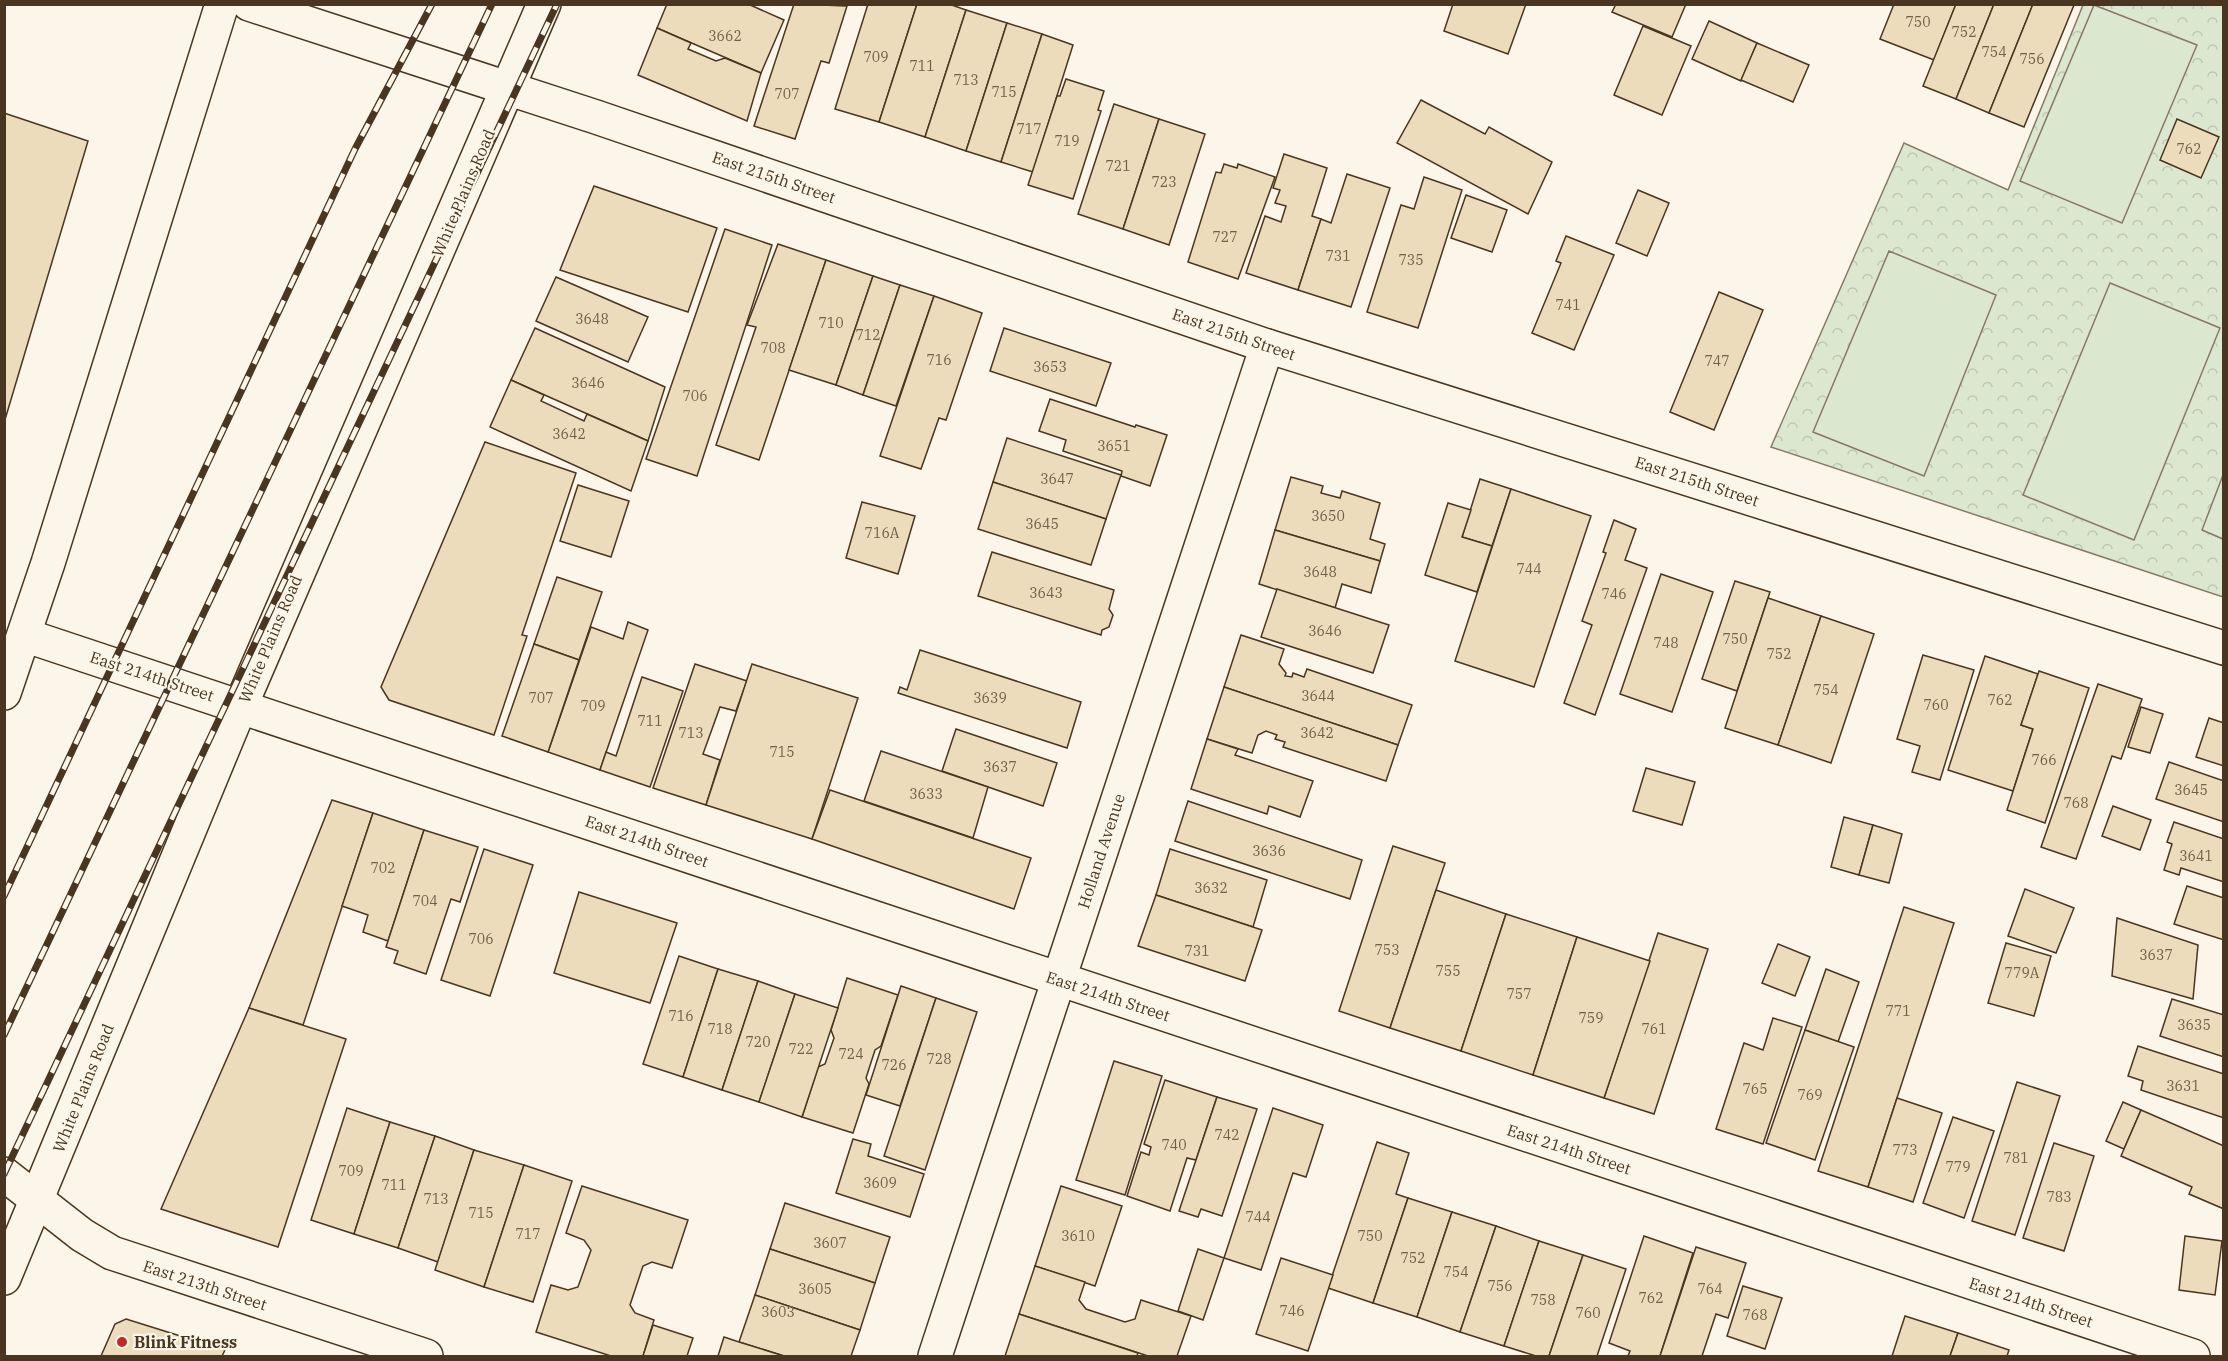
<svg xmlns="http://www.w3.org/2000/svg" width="2228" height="1361" font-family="'IBM Plex Serif',serif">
<defs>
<pattern id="park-crowns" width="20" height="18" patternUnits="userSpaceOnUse" patternTransform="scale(1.5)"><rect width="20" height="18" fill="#dce7d0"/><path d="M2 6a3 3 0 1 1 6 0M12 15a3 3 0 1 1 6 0" fill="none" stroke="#bec7b2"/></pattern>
</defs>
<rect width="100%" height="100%" fill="#fbf6e9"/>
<path fill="url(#park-crowns)" stroke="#887966" stroke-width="1.5" d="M2083,5H2223V597L1771,447L1904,143L2008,190Z"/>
<g fill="#dce7d0" stroke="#887966" stroke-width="1.5">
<path d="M2094,5L2197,45L2122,223L2020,181Z"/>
<path d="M1889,251L1996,295L1924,476L1813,432Z"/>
<path d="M2110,283L2220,328L2134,540L2023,495Z"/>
<path d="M2223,475V539L2202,530Z"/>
</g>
<g fill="#ecdcbc" stroke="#4a3520" stroke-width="1.5">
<path d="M667,4H748L784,20L761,73L657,28Z"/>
<path d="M794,4L847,6L829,63L821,61L795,139L754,126Z"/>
<path d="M868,4H917L879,122L835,109Z"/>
<path d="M917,4H949L966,10L925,137L879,122Z"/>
<path d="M1453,4H1526L1508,54L1444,31Z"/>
<path d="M1616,4H1686L1672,37L1612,12Z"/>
<path d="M1894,4H1956L1934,60L1880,39Z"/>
<path d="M1956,4H1994L1956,99L1923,86Z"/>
<path d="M1994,4H2033L1989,113L1956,99Z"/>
<path d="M2033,4L2074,5L2024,127L1989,113Z"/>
<path d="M966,10L1007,23L966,151L925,137Z"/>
<path d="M1709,21L1757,43L1741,81L1692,59Z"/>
<path d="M1007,23L1042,34L1001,162L966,151Z"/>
<path d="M1643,26L1691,46L1662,115L1614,95Z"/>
<path d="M657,28L691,43L688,49L716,61L725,58L761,73L747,121L638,75Z"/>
<path d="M1042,34L1073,45L1033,172L1001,162Z"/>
<path d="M1757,43L1809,65L1793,102L1741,80Z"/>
<path d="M1066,79L1104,91L1098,110L1101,111L1073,199L1028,185L1057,96H1060Z"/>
<path d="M1421,100L1485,134L1489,127L1552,162L1528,214L1397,143Z"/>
<path d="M1114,104L1159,119L1123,229L1078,214Z"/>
<path d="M4,113L88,141L4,423Z"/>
<path d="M1159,119L1205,134L1169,245L1123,229Z"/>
<path d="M2177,119L2219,137L2201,178L2160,160Z"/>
<path d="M1284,154L1327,168L1312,216L1321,219L1298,290L1246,273L1265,216L1281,222L1286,206L1275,203L1280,190L1273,188Z"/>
<path d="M1224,164L1237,168L1238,164L1275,177L1238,279L1188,262L1216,172L1221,173Z"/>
<path d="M1347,174L1390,188L1351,307L1298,290L1321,219L1331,223Z"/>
<path d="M1424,177L1462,190L1418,328L1367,312L1401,205L1414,209Z"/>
<path d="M594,186L717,228L688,312L560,270Z"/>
<path d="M1638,190L1669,203L1647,256L1616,243Z"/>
<path d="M1466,195L1507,210L1492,252L1451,238Z"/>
<path d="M725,229L772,245L697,476L646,459Z"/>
<path d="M1566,236L1614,255L1574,350L1532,333L1561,263L1556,261Z"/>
<path d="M778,244L826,260L759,460L716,445L756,327L747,325Z"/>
<path d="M826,260L873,276L836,385L789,370Z"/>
<path d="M873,276L900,285L863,395L836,385Z"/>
<path d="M556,277L648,317L628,362L536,321Z"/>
<path d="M900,285L934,296L896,406L863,395Z"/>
<path d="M1719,292L1763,310L1714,430L1670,412Z"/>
<path d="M934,296L982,313L946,420L939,418L921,469L880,456Z"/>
<path d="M535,328L665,387L648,441L511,380Z"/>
<path d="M1004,328L1111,363L1096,406L990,371Z"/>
<path d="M511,380L544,395L541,401L584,421L587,414L648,441L631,491L490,427Z"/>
<path d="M1050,399L1135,427L1136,425L1167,435L1150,486L1121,476L1122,471L1063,451L1066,440L1039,431Z"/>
<path d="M1007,438L1121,475L1106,519L993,482Z"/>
<path d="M485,442L576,473L522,635L527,636L494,735L389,700L381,687Z"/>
<path d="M1291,477L1323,486L1321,493L1340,498L1342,491L1380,503L1370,539L1385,544L1380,561L1275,530Z"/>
<path d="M1480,479L1511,489L1492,546L1462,537Z"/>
<path d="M993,482L1106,519L1091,565L978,529Z"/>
<path d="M578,485L629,501L611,557L560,541Z"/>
<path d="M1511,489L1591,516L1534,687L1455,661Z"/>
<path d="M862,502L915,516L898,574L846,558Z"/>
<path d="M1448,503L1471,510L1462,537L1492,546L1477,592L1425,575Z"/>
<path d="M1614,520L1636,529L1625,560L1647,568L1595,715L1564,703L1592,625L1582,621L1606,553L1603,552Z"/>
<path d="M1275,530L1380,561L1371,593L1342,584L1335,608L1259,584Z"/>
<path d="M992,552L1114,590L1109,609L1113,615L1109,627L1102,630L1101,635L978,596Z"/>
<path d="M1661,574L1713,592L1672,712L1620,694Z"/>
<path d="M557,577L602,592L579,660L534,644Z"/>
<path d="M1735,581L1770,592L1737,691L1702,679Z"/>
<path d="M1277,589L1389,625L1373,673L1261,637Z"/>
<path d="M1768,598L1821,616L1778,745L1725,728Z"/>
<path d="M1821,616L1874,634L1831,763L1778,745Z"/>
<path d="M628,622L648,630L600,770L548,752L591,627L623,639Z"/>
<path d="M1241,635L1284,649L1279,664L1286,673L1285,676L1292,677L1293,673L1304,677L1307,669L1412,705L1398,745L1224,687Z"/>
<path d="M534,644L579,660L548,752L502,736Z"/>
<path d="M920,650L1081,702L1067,748L898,693L900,687L907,690Z"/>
<path d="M1923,655L1974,670L1940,780L1912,772L1920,746L1897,739Z"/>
<path d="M1985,656L2038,674L2021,725L2033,729L2013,791L1948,770Z"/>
<path d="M695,664L747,681L736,711L720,707L703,754L720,760L706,805L653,788Z"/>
<path d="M752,664L858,698L812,839L706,805Z"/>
<path d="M2039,671L2089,688L2045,823L2007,810L2033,729L2021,725Z"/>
<path d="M642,677L683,691L650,787L600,770L606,752L616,756Z"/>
<path d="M2098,684L2142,699L2121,759L2112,756L2076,859L2041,847Z"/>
<path d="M1224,687L1398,745L1386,781L1283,747L1285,742L1275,739L1277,735L1266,731L1258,735L1252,753L1207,739Z"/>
<path d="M2141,707L2163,714L2150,753L2128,747Z"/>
<path d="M2209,718L2224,723V766L2196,757Z"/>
<path d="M956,729L1057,763L1043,806L942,771Z"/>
<path d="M1207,739L1238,749L1235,755L1313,781L1300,817L1269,806L1267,814L1191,789Z"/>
<path d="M881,751L988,787L973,838L864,801Z"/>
<path d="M2169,762L2224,781V822L2156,799Z"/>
<path d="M1646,768L1695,782L1682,825L1633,811Z"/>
<path d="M830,790L1031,858L1014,909L812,839Z"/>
<path d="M332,800L373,813L303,1025L249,1008Z"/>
<path d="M1188,801L1362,860L1350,899L1175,841Z"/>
<path d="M2113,806L2151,820L2140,850L2102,836Z"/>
<path d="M373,813L424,830L388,941L363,932L368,915L342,906Z"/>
<path d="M1844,817L1873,825L1859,875L1831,867Z"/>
<path d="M2174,822L2224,839V882L2181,868L2179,875L2164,870L2172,844L2167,842Z"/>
<path d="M1873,825L1902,834L1889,883L1859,875Z"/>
<path d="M424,830L478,847L460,902L451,899L426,974L394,963L398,951L386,947Z"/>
<path d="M1393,846L1445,863L1390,1028L1339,1011Z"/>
<path d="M484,849L533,865L490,996L441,980Z"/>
<path d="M1170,849L1267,880L1253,927L1156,895Z"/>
<path d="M2187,886L2224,898V940L2174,924Z"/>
<path d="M2025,889L2074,908L2056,953L2008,936Z"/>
<path d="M1436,890L1506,914L1461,1051L1390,1028Z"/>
<path d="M579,892L677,923L650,1003L554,973Z"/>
<path d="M1156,895L1262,930L1245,981L1138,946Z"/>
<path d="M1904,907L1954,923L1868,1187L1818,1171Z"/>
<path d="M1506,914L1577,937L1533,1075L1461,1051Z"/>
<path d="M2117,918L2198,945L2193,999L2112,976Z"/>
<path d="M1658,933L1708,949L1654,1114L1604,1098Z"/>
<path d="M1577,937L1650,961L1604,1098L1533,1075Z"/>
<path d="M2006,943L2051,956L2034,1016L1988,1003Z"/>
<path d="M1778,944L1810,957L1795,996L1762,983Z"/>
<path d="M679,956L718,969L683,1077L643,1064Z"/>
<path d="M718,969L758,981L722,1090L683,1077Z"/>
<path d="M1826,969L1859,982L1838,1042L1805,1030Z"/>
<path d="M847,978L898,995L881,1046L875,1050L866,1078L869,1084L853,1133L802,1117L818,1067L825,1064L834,1038L831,1030Z"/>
<path d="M758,981L795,994L759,1102L722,1090Z"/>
<path d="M901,986L936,998L900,1106L866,1095Z"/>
<path d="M795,994L838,1008L802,1117L759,1102Z"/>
<path d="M936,998L977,1012L925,1170L884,1156Z"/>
<path d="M2172,999L2224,1015V1057L2160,1036Z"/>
<path d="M249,1008L346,1039L278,1247L161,1209Z"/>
<path d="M1773,1018L1802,1027L1763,1144L1716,1129L1744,1043L1763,1050Z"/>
<path d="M1805,1030L1854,1047L1815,1160L1766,1143Z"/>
<path d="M2138,1046L2224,1074V1118L2141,1090L2143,1081L2128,1076Z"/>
<path d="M1114,1061L1162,1076L1125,1195L1076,1180Z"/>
<path d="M1165,1080L1217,1097L1196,1160L1187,1158L1170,1211L1127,1196L1141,1152L1149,1155L1151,1147L1144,1144Z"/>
<path d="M2017,1082L2060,1096L2015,1235L1972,1221Z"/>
<path d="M1217,1097L1257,1109L1222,1216L1201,1209L1198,1217L1179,1211Z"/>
<path d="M1897,1098L1942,1113L1913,1202L1868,1187Z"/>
<path d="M2123,1102L2141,1110L2124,1149L2106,1141Z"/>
<path d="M347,1108L390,1122L354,1234L311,1220Z"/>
<path d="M1273,1108L1323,1125L1306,1177L1293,1173L1261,1270L1224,1258Z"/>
<path d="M2141,1110L2224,1146V1209L2189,1194L2192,1187L2121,1156Z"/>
<path d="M1953,1117L1994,1131L1964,1218L1923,1203Z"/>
<path d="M390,1122L435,1136L398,1248L354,1234Z"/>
<path d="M435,1136L474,1150L438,1262L398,1248Z"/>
<path d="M853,1139L871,1144L868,1156L924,1174L910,1217L836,1193Z"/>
<path d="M1377,1142L1409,1153L1396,1194L1408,1198L1373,1303L1328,1288Z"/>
<path d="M2054,1143L2094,1156L2064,1251L2023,1238Z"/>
<path d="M474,1150L524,1165L484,1287L435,1270Z"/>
<path d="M524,1165L572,1181L533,1302L484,1287Z"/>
<path d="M582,1186L688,1220L672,1268L652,1262L643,1266L630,1305L635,1313L654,1320L643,1356H611L536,1332L551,1285L568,1290L578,1287L591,1250L584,1240L566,1233Z"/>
<path d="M1061,1186L1122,1206L1095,1286L1035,1266Z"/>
<path d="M1408,1198L1452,1212L1417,1317L1373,1303Z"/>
<path d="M785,1203L890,1237L875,1283L770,1249Z"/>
<path d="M1452,1212L1496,1226L1460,1332L1417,1317Z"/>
<path d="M1496,1226L1539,1241L1504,1346L1460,1332Z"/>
<path d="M1644,1236L1693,1253L1660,1356H1628L1630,1351L1609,1343Z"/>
<path d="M2185,1236L2222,1241L2215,1295L2179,1290Z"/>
<path d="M1539,1241L1583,1255L1549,1356H1536L1504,1346Z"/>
<path d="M1696,1247L1746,1263L1728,1318L1716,1314L1702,1356H1660Z"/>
<path d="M770,1249L875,1283L860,1330L755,1295Z"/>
<path d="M1198,1249L1224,1258L1203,1320L1178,1311Z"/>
<path d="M1583,1255L1626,1269L1597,1356H1549Z"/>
<path d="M1281,1258L1333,1275L1308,1351L1256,1334Z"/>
<path d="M1035,1266L1085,1282L1079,1300L1086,1309L1125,1322L1135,1319L1141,1300L1191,1316L1177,1356H1148L1019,1314Z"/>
<path d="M1743,1286L1782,1298L1765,1349L1727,1336Z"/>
<path d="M755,1295L860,1330L851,1356H784L739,1342Z"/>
<path d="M1019,1314L1138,1353L1137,1356H1005Z"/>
<path d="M1905,1316L1958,1333L1950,1356H1892Z"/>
<path d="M126,1319L225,1350L222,1356H101L115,1324Z"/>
<path d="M653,1325L693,1338L687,1356H643Z"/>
<path d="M1958,1333L2009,1350L2007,1356H1950Z"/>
<path d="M724,1337L739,1342L784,1356H718Z"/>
</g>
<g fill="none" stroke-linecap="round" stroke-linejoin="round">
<g stroke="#4a3520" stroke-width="36">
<g id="minor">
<path d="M249,4L596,117L1267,346L2224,648"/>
<path d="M24,635L2193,1356"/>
<path d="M4,1174L82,1235L112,1253L426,1356"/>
<path d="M935,1356L1267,346"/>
</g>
</g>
<g stroke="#4a3520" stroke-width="36">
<g id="major">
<path d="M4,693L48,563L222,4"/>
<path d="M4,1278L241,705L544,4"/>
</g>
</g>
<use href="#minor" stroke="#fbf6e9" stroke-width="33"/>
<use href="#major" stroke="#fbf6e9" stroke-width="33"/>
<g stroke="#4a3520" stroke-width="7">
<g id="rail">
<path d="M4,896L355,149L432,4"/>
<path d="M4,1035L492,4"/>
<path d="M4,1174L557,4"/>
</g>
</g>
<use href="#rail" stroke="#fbf6e9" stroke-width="4.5" stroke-dasharray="14" stroke-linecap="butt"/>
</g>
<circle fill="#c62828" stroke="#fbf6e9" stroke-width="2" cx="122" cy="1342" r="6"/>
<g text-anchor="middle" stroke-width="4.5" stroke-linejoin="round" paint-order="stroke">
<g font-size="14" fill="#725f47">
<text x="1918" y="27">750</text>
<text x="1964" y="37">752</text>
<text x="725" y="41">3662</text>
<text x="1994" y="57">754</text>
<text x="876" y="62">709</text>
<text x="2032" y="64">756</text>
<text x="922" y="71">711</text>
<text x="966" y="85">713</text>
<text x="1004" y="97">715</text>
<text x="787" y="99">707</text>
<text x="1029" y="134">717</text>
<text x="1067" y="146">719</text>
<text x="2189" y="154">762</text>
<text x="1118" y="171">721</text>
<text x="1164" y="187">723</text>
<text x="1225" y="242">727</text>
<text x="1338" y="261">731</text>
<text x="1411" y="265">735</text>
<text x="1568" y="310">741</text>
<text x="592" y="324">3648</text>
<text x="831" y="328">710</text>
<text x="868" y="340">712</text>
<text x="773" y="353">708</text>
<text x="939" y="365">716</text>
<text x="1717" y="366">747</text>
<text x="1050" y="372">3653</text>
<text x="588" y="388">3646</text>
<text x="695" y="401">706</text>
<text x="569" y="439">3642</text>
<text x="1114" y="451">3651</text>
<text x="1057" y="484">3647</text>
<text x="1328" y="521">3650</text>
<text x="1042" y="529">3645</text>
<text x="882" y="538">716A</text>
<text x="1529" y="574">744</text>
<text x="1320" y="577">3648</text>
<text x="1046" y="598">3643</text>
<text x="1614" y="599">746</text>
<text x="1325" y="636">3646</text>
<text x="1735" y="644">750</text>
<text x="1666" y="648">748</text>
<text x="1779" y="659">752</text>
<text x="1826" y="695">754</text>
<text x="1318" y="701">3644</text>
<text x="541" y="703">707</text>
<text x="990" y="703">3639</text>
<text x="2000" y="705">762</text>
<text x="1936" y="710">760</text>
<text x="593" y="711">709</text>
<text x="650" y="726">711</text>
<text x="691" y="738">713</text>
<text x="1317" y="738">3642</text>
<text x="782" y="757">715</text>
<text x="2044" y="765">766</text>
<text x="1000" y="772">3637</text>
<text x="2191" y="795">3645</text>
<text x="926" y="799">3633</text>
<text x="2076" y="808">768</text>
<text x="1269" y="856">3636</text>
<text x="2196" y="861">3641</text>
<text x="383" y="873">702</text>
<text x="1211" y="893">3632</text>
<text x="425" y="906">704</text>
<text x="481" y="944">706</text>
<text x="1387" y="955">753</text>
<text x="1197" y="956">731</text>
<text x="2156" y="960">3637</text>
<text x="1448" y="976">755</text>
<text x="2022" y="978">779A</text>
<text x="1519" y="999">757</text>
<text x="1898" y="1016">771</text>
<text x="681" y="1021">716</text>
<text x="1591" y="1023">759</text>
<text x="2194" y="1030">3635</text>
<text x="720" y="1034">718</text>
<text x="1654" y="1034">761</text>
<text x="758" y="1047">720</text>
<text x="801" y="1054">722</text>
<text x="851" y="1059">724</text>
<text x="939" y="1064">728</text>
<text x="894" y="1070">726</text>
<text x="2183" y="1091">3631</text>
<text x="1755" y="1094">765</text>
<text x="1810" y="1100">769</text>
<text x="1227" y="1140">742</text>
<text x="1174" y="1150">740</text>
<text x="1905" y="1155">773</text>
<text x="2016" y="1163">781</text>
<text x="1958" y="1172">779</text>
<text x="351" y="1176">709</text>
<text x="880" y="1188">3609</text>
<text x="394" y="1190">711</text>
<text x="2059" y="1202">783</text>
<text x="436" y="1204">713</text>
<text x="481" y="1218">715</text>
<text x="1258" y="1222">744</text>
<text x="528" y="1239">717</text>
<text x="1078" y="1241">3610</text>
<text x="1370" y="1241">750</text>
<text x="830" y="1248">3607</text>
<text x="1413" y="1263">752</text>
<text x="1456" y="1277">754</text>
<text x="1500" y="1291">756</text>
<text x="815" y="1294">3605</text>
<text x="1710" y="1294">764</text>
<text x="1651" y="1303">762</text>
<text x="1543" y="1305">758</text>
<text x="1292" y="1316">746</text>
<text x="778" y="1317">3603</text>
<text x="1588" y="1318">760</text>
<text x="1755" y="1320">768</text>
</g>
<g font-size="16" fill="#4a3520" stroke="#fbf6e9">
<text transform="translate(774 177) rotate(19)" y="6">East 215th Street</text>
<text transform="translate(463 193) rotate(-67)" y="6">White Plains Road</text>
<text transform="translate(1234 334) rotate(19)" y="6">East 215th Street</text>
<text transform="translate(1697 481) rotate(18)" y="6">East 215th Street</text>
<text transform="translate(270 639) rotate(-67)" y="6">White Plains Road</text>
<text transform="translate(152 676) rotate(18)" y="6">East 214th Street</text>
<text transform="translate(647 841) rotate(19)" y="6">East 214th Street</text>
<text transform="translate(1101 851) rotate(-72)" y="6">Holland Avenue</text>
<text transform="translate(1108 996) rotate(18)" y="6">East 214th Street</text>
<text transform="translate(83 1088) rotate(-68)" y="6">White Plains Road</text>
<text transform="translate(1569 1149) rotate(18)" y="6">East 214th Street</text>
<text transform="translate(205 1285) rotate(18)" y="6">East 213th Street</text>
<text transform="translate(2031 1302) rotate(18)" y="6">East 214th Street</text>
</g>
<g font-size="16" font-weight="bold" fill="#4a3520" stroke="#fbf6e9" text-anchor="start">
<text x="134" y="1348">Blink Fitness</text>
</g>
</g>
<rect width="2228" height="1361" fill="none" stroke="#4a3520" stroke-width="12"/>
</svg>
